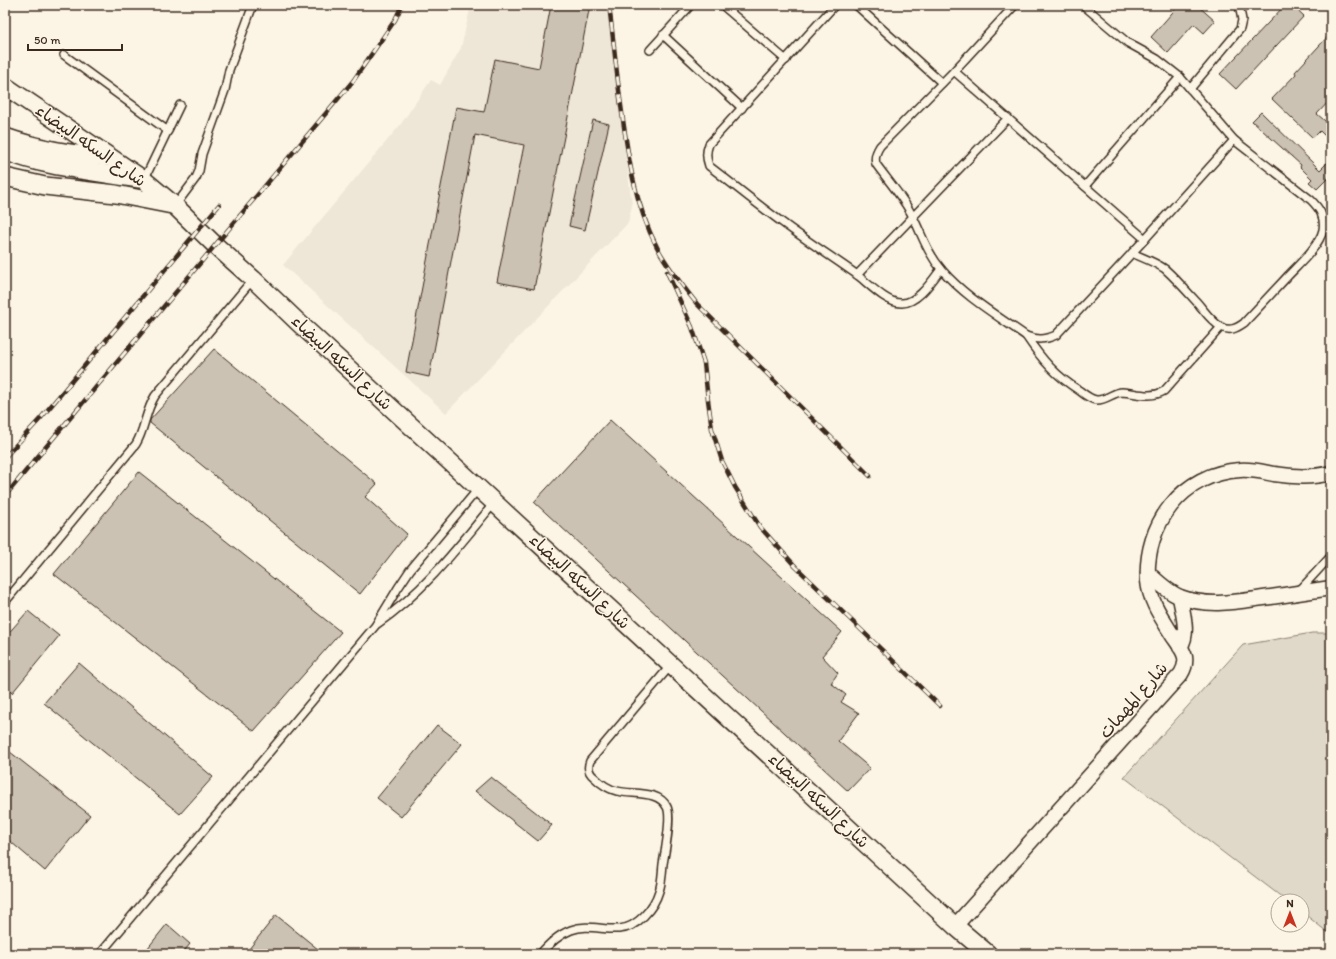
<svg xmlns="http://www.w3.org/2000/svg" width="1336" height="959" font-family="Itim,'Playpen Sans Arabic',sans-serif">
<rect width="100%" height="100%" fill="#fcf5e5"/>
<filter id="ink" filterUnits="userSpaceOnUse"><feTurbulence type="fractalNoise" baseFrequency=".025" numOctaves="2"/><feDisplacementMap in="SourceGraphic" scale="8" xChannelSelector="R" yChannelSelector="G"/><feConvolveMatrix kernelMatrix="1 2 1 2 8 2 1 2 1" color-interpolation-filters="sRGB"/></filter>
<g filter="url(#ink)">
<path fill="#eee6d6" d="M471,5H607L632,205L628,223L446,413L283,265L401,124L431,80L440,85L461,48Z"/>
<path fill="#e0d8c8" stroke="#8e8173" d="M1312,633H1331V935L1302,912V901H1287L1124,777L1243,645Z"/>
<g fill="#ccc2b3" stroke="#3b2a1e">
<path d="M551,5H590L534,289L497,282L524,145L475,135L429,377L406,372L456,107L484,112L495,59L539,68Z"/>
<path d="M1179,5H1197L1215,21L1204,33L1194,24L1168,53L1151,37Z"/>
<path d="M1285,5H1292L1304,16L1236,89L1220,74Z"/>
<path d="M1331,33V99L1317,114L1331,126V142L1320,131L1313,138L1272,99L1296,74L1295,72Z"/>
<path d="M1261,112L1320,170L1331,159V175L1317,189L1309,182L1312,179L1300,167L1301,165L1252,121Z"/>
<path d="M593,120L609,124L585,230L569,226Z"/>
<path d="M214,349L377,484L365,497L407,534L360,594L150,423V420Z"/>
<path d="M610,420L842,632L822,656L838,673L831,683L846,695L841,702L859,713L838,741L870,768L848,791L534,502Z"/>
<path d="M139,472L341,632L254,731L54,574Z"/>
<path d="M28,611L59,636L12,693L5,687V637Z"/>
<path d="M79,663L213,777L180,814L44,703Z"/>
<path d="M437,725L462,744L401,817L377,798Z"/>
<path d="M5,748L90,815L45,871L5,837Z"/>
<path d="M491,777L552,825L538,841L475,791Z"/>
<path d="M276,915L324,954H245Z"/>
<path d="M167,924L190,944L182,954H143Z"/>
</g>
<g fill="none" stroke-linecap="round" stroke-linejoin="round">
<g stroke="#3b2a1e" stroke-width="10">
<g id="service">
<path d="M722,5L786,60"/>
<path d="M835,5L709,144C706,152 706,157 709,166C734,185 758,205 783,223C807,241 832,257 856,274C867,282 886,303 901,303C917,304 932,281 941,269"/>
<path d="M856,5L942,83"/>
<path d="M1015,5L954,71L880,146C876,152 874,157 876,164C889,182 903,197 913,217C922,235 928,254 942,270C965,297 998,316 1026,336C1037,340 1045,340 1056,335L1145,239L1234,140"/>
<path d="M1083,5L1128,43L1157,59L1180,77L1234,140L1311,200C1320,209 1325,217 1323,230C1319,247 1297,266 1286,278C1272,293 1258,308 1244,323C1237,328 1230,332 1221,327C1210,321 1202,307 1193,298C1184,288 1175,278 1165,269C1155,262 1143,258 1132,253"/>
<path d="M663,35L742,108"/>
<path d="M650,50L691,5"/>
<path d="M64,55L168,131"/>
<path d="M954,71L1145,239"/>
<path d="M1190,89L1240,29L1242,20L1239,5"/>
<path d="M144,180L180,105"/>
<path d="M1085,186L1180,77"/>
<path d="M175,206L196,178L199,171L202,154L225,90L229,70L253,5"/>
<path d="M857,275L1008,118"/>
<path d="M1026,336C1042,360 1056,376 1080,391C1085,395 1090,399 1096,400C1106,401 1113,392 1122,392C1137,393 1150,399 1164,391L1221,327"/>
<path d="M1299,591L1331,556"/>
<path d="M5,602L136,444C145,429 145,412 155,396L253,279"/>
<path d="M377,624C424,592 459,546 494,503"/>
<path d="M100,954L375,626L398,588L410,570L479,488"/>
<path d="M540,954C549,944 558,935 571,930C587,924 602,930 619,929C637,928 654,908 659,891C662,883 662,873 663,864C665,852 672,817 667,807C659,790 633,795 617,791C608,789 601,784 594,777C589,773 587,768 590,761L671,665"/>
</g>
</g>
<g stroke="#3b2a1e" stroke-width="17">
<g id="minor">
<path d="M1148,573C1158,582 1168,592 1180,597C1210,608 1240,601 1271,597C1291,594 1311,591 1331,588"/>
<path d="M1180,597C1182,611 1190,634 1180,647"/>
<path d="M955,926L1181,674C1184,669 1186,663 1185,657C1183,649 1177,642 1173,636C1162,618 1150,602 1148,581C1144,524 1183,473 1240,470C1252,469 1263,472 1274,474C1293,477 1312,478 1331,473"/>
</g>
</g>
<g stroke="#3b2a1e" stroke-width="20">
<g id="tertiary">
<path d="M5,86L144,180L175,206L215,245L253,279L300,324L955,926L988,954"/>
<path d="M5,137C39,149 73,155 109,157"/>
<path d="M5,151C47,168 94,171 138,179"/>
<path d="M5,177L45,186L116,194L172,205"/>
</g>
</g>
<use href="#service" stroke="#fcf5e5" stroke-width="7"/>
<use href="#minor" stroke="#fcf5e5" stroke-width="14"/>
<use href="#tertiary" stroke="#fcf5e5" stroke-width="17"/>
<g stroke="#3b2a1e" stroke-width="4.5">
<g id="rail">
<path d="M609,5C613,36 616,67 620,98C627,149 633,201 657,247C668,268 683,286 697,304L870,476"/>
<path d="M667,272L692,327L704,363L708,400L712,429L722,461L735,487L760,527L796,567L940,706"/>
<path d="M5,457L40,419L219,205"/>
<path d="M5,496L55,436L353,81L395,20L402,5"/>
</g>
</g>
<use href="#rail" stroke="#fcf5e5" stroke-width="3" stroke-dasharray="9" stroke-linecap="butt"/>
</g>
</g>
<g text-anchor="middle" stroke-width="3" stroke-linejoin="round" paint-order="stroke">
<g font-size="17" fill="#3b2a1e" stroke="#fcf5e5">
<text transform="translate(91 145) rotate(35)" y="6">شارع السكه البيضاء</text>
<text transform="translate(342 362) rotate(43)" y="6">شارع السكه البيضاء</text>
<text transform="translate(580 581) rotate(43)" y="6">شارع السكه البيضاء</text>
<text transform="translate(1133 700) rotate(-49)" y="6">شارع المهمات</text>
<text transform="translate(819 800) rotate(43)" y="6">شارع السكه البيضاء</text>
</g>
</g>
<rect width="1336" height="959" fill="none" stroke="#fcf5e5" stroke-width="20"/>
<rect x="10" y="10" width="1316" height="939" fill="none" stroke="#3b2a1e" stroke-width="1.5" filter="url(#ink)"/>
<g transform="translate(1290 913)"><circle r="19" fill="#fcf5e5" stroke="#afa495"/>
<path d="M0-3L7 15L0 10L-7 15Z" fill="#c8321e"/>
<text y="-6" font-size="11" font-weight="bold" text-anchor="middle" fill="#3b2a1e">N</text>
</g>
<path d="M28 44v6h94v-6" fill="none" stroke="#3b2a1e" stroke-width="2"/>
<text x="34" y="44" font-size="12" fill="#3b2a1e" stroke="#fcf5e5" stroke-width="3" paint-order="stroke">50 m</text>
</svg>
